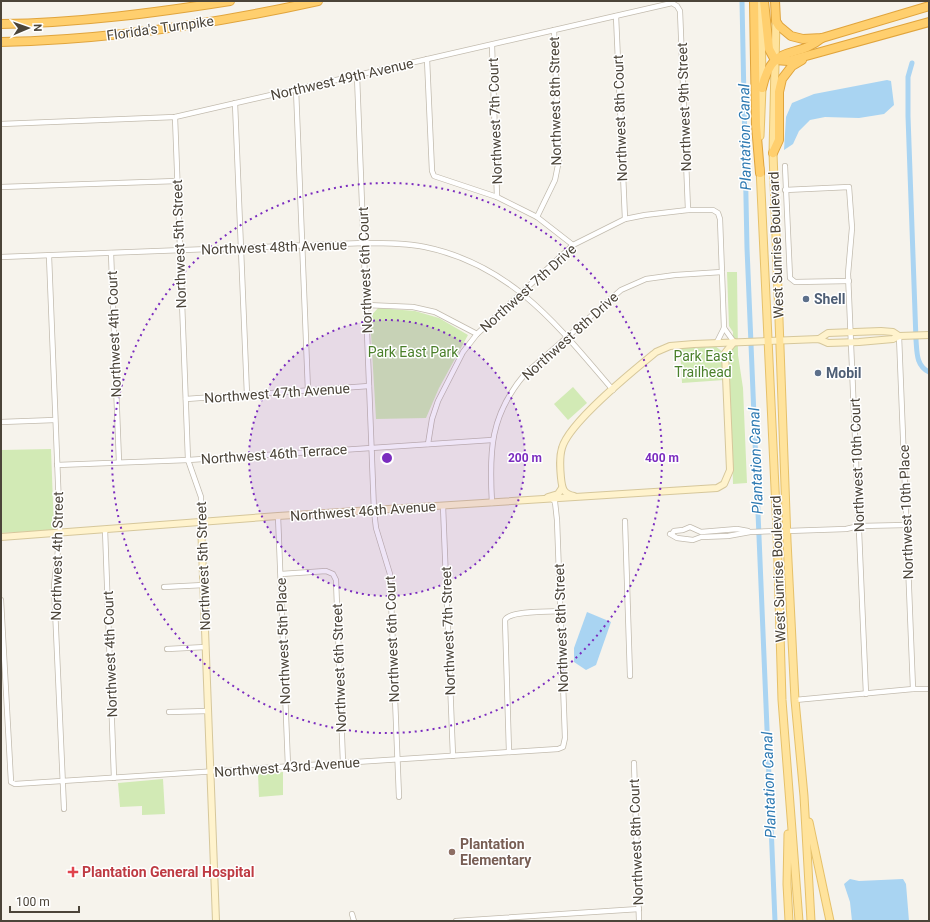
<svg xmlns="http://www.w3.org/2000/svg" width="930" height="922" font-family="Roboto,sans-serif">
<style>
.green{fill:#d2eab5}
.water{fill:#a9d4f2}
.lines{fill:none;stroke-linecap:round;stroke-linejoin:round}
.canal{stroke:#a9d4f2;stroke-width:5}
.street-casing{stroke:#c2bbae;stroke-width:6}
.secondary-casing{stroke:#d6c79b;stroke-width:8}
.primary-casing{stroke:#e6c16a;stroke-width:9}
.highway-casing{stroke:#e0a43c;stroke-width:10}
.street{stroke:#fff;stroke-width:4.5}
.secondary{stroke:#fff3cd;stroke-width:6}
.primary{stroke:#ffe39c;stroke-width:7}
.highway{stroke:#ffcf6e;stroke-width:8}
.ring{fill:none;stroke:#7b2cbf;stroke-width:2;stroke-dasharray:2 4}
.service-dot{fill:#5c6f8a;stroke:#fff;stroke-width:1.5}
.education-dot{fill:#8d6e63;stroke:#fff;stroke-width:1.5}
.health-dot{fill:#e0444e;stroke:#fff;stroke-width:1.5}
.labels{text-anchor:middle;stroke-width:3;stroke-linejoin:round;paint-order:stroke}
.street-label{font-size:14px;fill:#4b4439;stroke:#fff}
.service-label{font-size:14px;font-weight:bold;fill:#4e5e75;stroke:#fff;text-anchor:start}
.park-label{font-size:14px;fill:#4a7f2a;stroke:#fff}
.education-label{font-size:14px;font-weight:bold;fill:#785e54;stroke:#fff;text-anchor:start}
.health-label{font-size:14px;font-weight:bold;fill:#be3a42;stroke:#fff;text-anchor:start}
.water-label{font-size:15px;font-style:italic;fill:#2e7ab2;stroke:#fff}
.centre{fill:#7b2cbf;stroke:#fff;stroke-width:2}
.ring-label{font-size:12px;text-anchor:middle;font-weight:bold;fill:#7b2cbf;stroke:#fff;stroke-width:3;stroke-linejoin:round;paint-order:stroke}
</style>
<rect width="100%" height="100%" fill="#f6f3ec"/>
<g class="green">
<path d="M727 272H737L738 355 743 388 747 483 733 484 729 362 732 353 733 332 729 326Z"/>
<path d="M378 308 415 311 439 318 468 335 439 388 426 418 376 419 370 317Z"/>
<path d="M711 343 723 352 724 380 682 383 680 348 709 347Z"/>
<path d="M573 387 587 403 568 420 554 404Z"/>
<path d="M51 449 54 530 1 533V450Z"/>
<path d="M283 772V795L259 797 258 774Z"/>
<path d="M163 779 165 814 142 815V806L120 807 118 783Z"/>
</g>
<g class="water">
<path d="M887 80 891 81 894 105 884 114 859 118 825 117 810 120 799 131 793 144 784 150 786 117 792 103 814 94Z"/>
<path d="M587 612 611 622 596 665 586 670 574 662V648Z"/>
<path d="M850 879 859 881 903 879 906 884 909 921H852L850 902 844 884Z"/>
</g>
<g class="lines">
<g class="canal">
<path d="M742 1 747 248 775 921"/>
<path d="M912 63 908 77V116L916 340C917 352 916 366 929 372"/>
</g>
<g class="street-casing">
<g id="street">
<path d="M616 16 625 219"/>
<path d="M492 45 497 197"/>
<path d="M427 59 432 171 434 176 497 197 537 217 573 245"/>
<path d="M357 76 374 511 376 528 390 574 399 797"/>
<path d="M296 89 308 391"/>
<path d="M235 103 247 395"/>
<path d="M175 117 188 460 201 497V523"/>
<path d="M1 124 175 117 672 3 677 6 680 11 688 210"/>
<path d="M785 166 790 278 795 282 849 281"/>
<path d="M1 187 177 181"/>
<path d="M785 190 849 187 852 228 848 274 866 694"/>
<path d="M537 217 555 180 559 160 554 30"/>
<path d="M111 253 119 462"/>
<path d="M49 256 60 532 54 586 64 809"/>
<path d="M1 257 364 243C385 243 405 243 425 247 512 265 558 326 613 390"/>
<path d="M366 305 413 307 435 312 477 334"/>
<path d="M724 328 734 342"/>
<path d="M899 336 913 689"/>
<path d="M186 399 369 386"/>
<path d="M1 422 55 420"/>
<path d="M428 444 432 419 438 401 463 352 477 334 573 245 625 219 645 215 688 210H713L718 213 720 219 724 328 717 342"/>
<path d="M57 465 188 460 492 440"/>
<path d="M492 503C489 451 490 415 525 374L621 290 646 279 675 275 722 272"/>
<path d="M443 506 453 756"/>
<path d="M278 516 288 766"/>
<path d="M625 521 630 676"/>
<path d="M105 529 114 778"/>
<path d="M787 531 846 529 859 526 907 525"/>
<path d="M670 534 677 538 693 540 701 537 728 536 750 532 777 531"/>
<path d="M672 534 674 531 683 530 690 527 701 532 737 529 748 531"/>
<path d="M281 574 326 571 333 574 336 580 343 763"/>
<path d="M164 587 204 585"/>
<path d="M1 600 11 782 15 784 558 749 563 747 565 738 557 520 555 502 551 498"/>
<path d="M167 649 206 647"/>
<path d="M795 700 913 689H929"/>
<path d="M169 712 208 711"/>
<path d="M509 752 505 620C510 610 549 612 560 611"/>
<path d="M634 763 639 921"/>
<path d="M352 914 354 921"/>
<path d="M456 921 639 909"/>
</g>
</g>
<g class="secondary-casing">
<g id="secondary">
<path d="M819 339 828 333 881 331 893 332 899 336"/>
<path d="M574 496C563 494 562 488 561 478 560 468 559 458 562 448 569 422 634 370 656 352L670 346 694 344 819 339 828 343 859 342 893 339 899 336 929 335"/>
<path d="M548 497 558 494 562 488"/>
<path d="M201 523 216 921"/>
<path d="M1 537 278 516 717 488 724 484 730 470 725 353 734 342"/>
</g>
</g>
<g class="primary-casing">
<g id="primary">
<path d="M776 21 773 153 787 541 795 700 804 796 811 921"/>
<path d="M760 136 762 88 761 1"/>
<path d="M760 168 777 531 782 700 799 921"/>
<path d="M809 822 830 921"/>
<path d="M788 834 787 884 789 921"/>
</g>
</g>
<g class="highway-casing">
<g id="highway">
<path d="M754 1 756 125 760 173"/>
<path d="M764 1 769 49 775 60"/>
<path d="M775 1 776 21 779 26 791 36 803 39 822 38 929 6"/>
<path d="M1 24C78 23 154 13 230 1"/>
<path d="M1 42C108 40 214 24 318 1"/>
<path d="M775 60 788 61 929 22"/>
<path d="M762 88C773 41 794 61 822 38"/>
<path d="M773 153 779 140V92L782 79 792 66 802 60"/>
</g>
</g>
<use href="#street" class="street"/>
<use href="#secondary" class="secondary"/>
<use href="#primary" class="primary"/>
<use href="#highway" class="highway"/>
</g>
<circle cx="387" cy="458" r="138" fill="#7b2cbf" fill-opacity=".12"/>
<g class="ring">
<circle cx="387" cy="458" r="138"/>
<circle cx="387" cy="458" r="275"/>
</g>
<g class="service-dot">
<circle cx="806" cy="299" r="4"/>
<circle cx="818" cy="373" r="4"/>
</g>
<circle class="education-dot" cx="452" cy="852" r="4"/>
<path class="health-dot" d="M71 866h4v4h4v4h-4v4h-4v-4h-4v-4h4z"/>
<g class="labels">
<g class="street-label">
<text transform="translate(160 28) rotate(-8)" y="5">Florida's Turnpike</text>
<text transform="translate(342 79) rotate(-13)" y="5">Northwest 49th Avenue</text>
<text transform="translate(555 101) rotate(-91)" y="5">Northwest 8th Street</text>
<text transform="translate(684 107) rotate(-92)" y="5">Northwest 9th Street</text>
<text transform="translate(620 118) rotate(-92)" y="5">Northwest 8th Court</text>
<text transform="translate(495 121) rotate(-92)" y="5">Northwest 7th Court</text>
<text transform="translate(179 244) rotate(-92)" y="5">Northwest 5th Street</text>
<text transform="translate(776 245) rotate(-92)" y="5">West Sunrise Boulevard</text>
<text transform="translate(274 247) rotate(-2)" y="5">Northwest 48th Avenue</text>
<text transform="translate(365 270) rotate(-92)" y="5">Northwest 6th Court</text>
<text transform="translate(528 288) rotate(-42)" y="5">Northwest 7th Drive</text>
<text transform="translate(114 334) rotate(-92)" y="5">Northwest 4th Court</text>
<text transform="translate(570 336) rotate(-42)" y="5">Northwest 8th Drive</text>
<text transform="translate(277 393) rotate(-4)" y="5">Northwest 47th Avenue</text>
<text transform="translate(274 454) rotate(-4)" y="5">Northwest 46th Terrace</text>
<text transform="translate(857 465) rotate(-92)" y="5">Northwest 10th Court</text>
<text transform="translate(363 511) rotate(-4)" y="5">Northwest 46th Avenue</text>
<text transform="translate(906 512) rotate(-92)" y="5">Northwest 10th Place</text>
<text transform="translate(57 556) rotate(-89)" y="5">Northwest 4th Street</text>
<text transform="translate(203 566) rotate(-92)" y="5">Northwest 5th Street</text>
<text transform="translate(778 569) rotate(-92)" y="5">West Sunrise Boulevard</text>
<text transform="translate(561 628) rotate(-92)" y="5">Northwest 8th Street</text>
<text transform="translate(448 631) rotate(-92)" y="5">Northwest 7th Street</text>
<text transform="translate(392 639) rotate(-92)" y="5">Northwest 6th Court</text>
<text transform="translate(283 641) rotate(-92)" y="5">Northwest 5th Place</text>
<text transform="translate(110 654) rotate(-92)" y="5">Northwest 4th Court</text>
<text transform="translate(339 668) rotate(-92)" y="5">Northwest 6th Street</text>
<text transform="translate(287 767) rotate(-4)" y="5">Northwest 43rd Avenue</text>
<text transform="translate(636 842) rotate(-92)" y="5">Northwest 8th Court</text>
</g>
<g class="service-label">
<text x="814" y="304">Shell</text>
<text x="826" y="378">Mobil</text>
</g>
<g class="park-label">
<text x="413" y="357">Park East Park</text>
<text x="703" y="361">Park East<tspan x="703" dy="16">Trailhead</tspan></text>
</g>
<g class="education-label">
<text x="460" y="849">Plantation<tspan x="460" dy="16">Elementary</tspan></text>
</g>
<g class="health-label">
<text x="82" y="877">Plantation General Hospital</text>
</g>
<g class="water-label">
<text transform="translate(745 137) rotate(-91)" y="5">Plantation Canal</text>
<text transform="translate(756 461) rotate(-92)" y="5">Plantation Canal</text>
<text transform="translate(769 785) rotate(-92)" y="5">Plantation Canal</text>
</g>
</g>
<circle cx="387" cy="458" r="6" class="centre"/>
<g class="ring-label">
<text x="525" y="462">200 m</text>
<text x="662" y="462">400 m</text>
</g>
<rect width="930" height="922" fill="none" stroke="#4b4439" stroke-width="4"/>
<g transform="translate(28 28) rotate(88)" stroke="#ffffff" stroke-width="3" paint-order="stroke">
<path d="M0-3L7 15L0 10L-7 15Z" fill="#4b4439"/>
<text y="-6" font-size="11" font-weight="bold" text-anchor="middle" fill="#4b4439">N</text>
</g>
<path d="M10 906v6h69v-6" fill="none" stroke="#4b4439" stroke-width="2"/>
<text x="16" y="906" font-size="12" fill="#4b4439" stroke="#ffffff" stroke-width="3" paint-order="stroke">100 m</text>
</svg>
